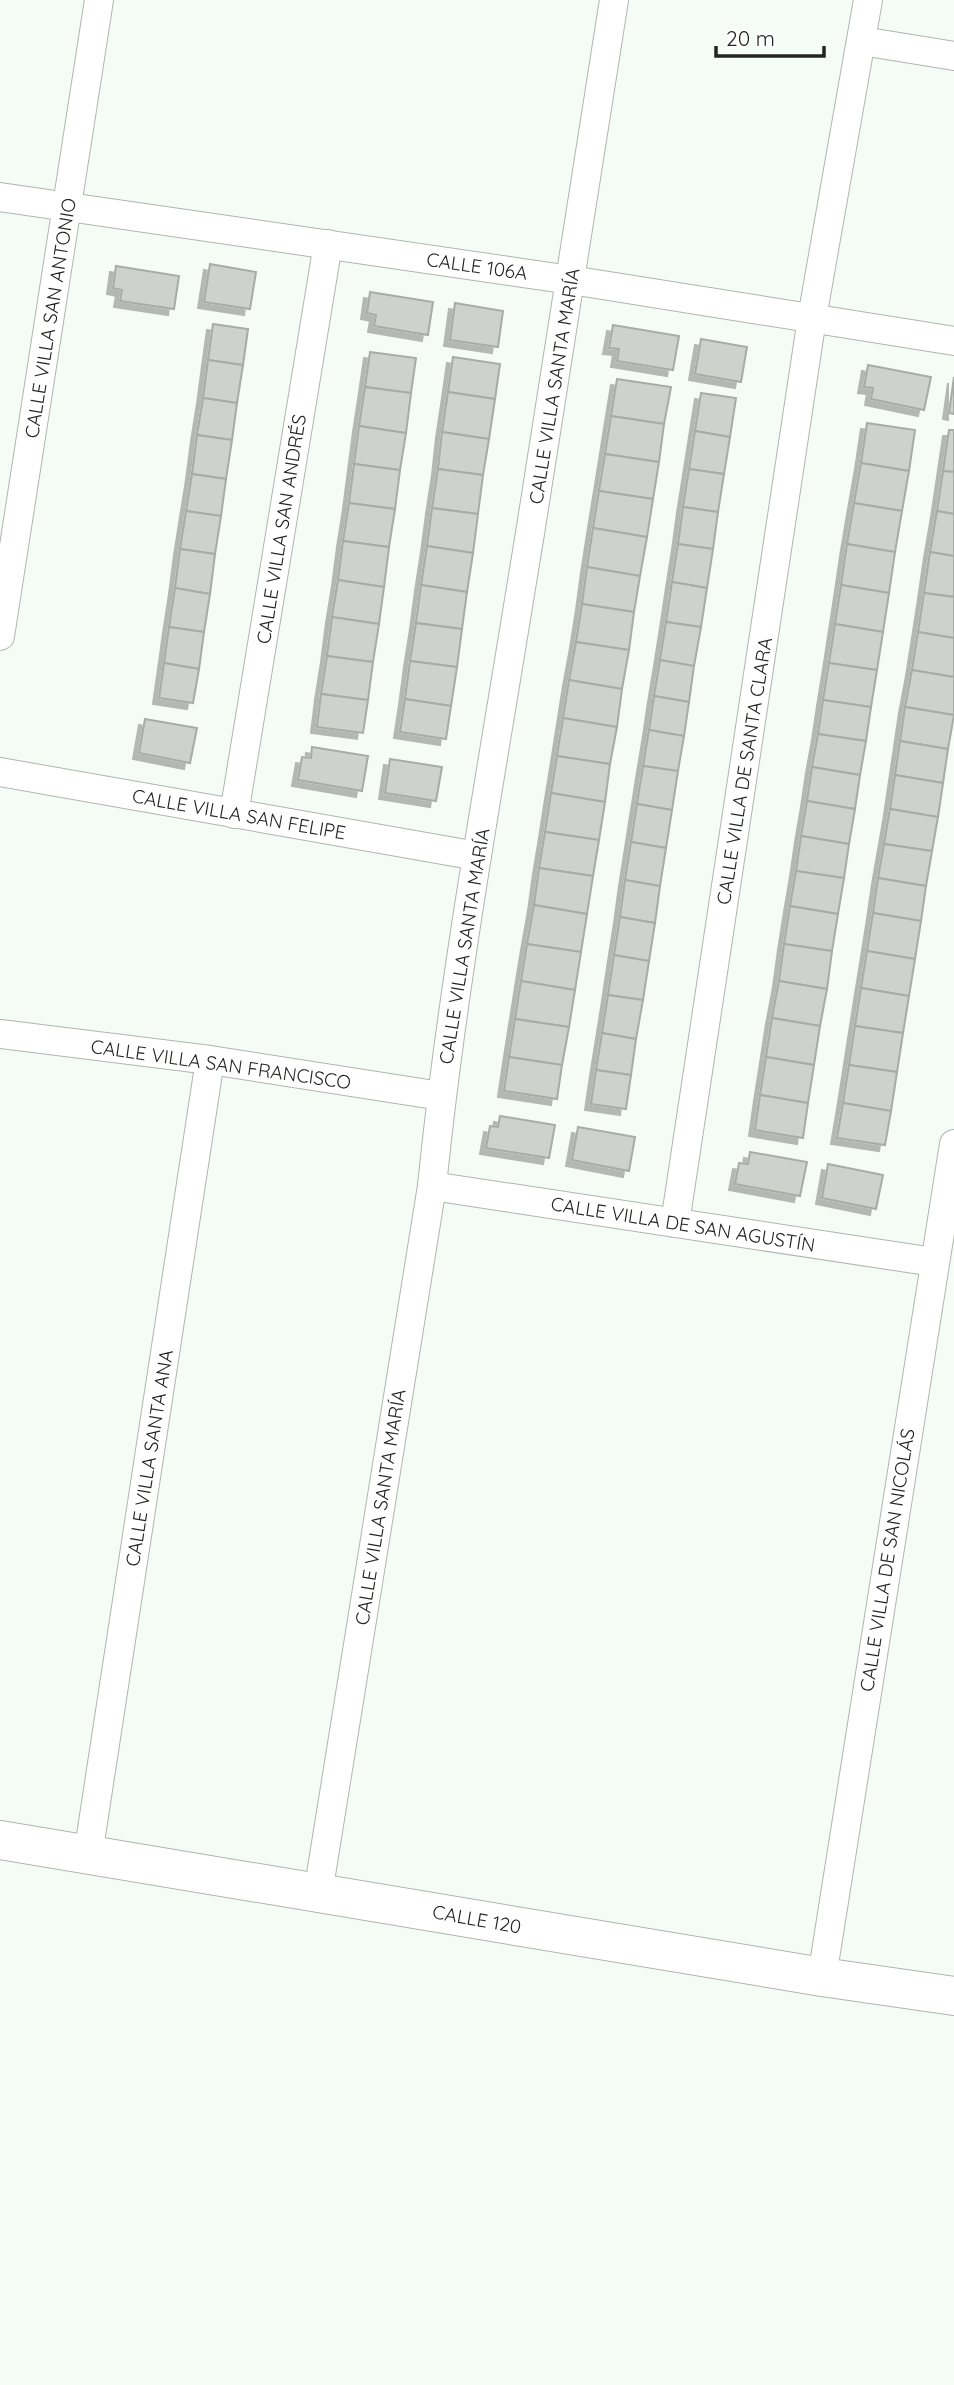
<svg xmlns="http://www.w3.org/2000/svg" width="954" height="2385" font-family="Quicksand,sans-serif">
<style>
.building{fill:#cdd2cd;stroke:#a7aca7;stroke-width:2;filter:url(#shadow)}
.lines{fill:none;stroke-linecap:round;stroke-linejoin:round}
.street-casing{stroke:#b0b5b0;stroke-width:30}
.secondary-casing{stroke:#b0b5b0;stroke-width:40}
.street{stroke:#fff;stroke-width:28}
.secondary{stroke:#fff;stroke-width:38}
.labels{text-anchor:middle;stroke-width:5;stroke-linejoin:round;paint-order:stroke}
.street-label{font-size:19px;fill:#232523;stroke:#fff}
</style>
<defs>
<filter id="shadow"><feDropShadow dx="-6" dy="6" stdDeviation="0" flood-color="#0004"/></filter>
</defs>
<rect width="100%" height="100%" fill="#f5fbf5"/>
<g class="building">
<path d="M210 264 256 272 250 309 204 302Z"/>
<path d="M116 266 179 276 174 309 120 301 122 290 113 288Z"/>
<path d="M370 292 433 302 428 335 374 326 376 315 367 313Z"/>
<path d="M455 303 503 311 498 347 450 340Z"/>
<path d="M213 324 248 329 243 365 208 360Z"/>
<path d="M613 325 679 336 673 370 617 361 619 349 609 348Z"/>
<path d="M701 339 747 347 741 382 695 374Z"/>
<path d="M370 352 416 358 411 393 365 387Z"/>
<path d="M453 357 500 364 495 399 448 392Z"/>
<path d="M208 360 243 365 237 403 203 398Z"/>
<path d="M868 365 931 377 924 410 871 399 873 388 864 387Z"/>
<path d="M954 377V414L949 413Z"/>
<path d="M617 379 671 387 664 424 611 416Z"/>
<path d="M365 387 411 393 406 433 359 426Z"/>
<path d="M448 392 495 399 489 439 442 432Z"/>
<path d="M701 393 736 398 730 437 695 431Z"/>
<path d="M203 398 237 403 232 440 197 435Z"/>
<path d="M611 416 664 424 659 462 605 454Z"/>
<path d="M867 423 915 430 909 471 861 463Z"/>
<path d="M359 426 406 433 400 470 354 464Z"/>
<path d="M949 430H954V472L943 471Z"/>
<path d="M695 431 730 437 724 474 689 469Z"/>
<path d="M442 432 489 439 483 475 438 469Z"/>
<path d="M197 435 232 440 226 479 192 474Z"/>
<path d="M605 454 659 462 653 499 599 491Z"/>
<path d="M861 463 909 471 902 511 854 503Z"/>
<path d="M354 464 400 470 395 509 349 503Z"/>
<path d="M438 469 483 475 478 514 432 508Z"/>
<path d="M689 469 724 474 718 512 683 507Z"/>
<path d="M943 471 954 472V514L937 511Z"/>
<path d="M192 474 226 479 221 516 186 511Z"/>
<path d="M599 491 653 499 647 537 593 528Z"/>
<path d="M349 503 395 509 389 547 343 541Z"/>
<path d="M854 503 902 511 895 552 847 544Z"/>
<path d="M683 507 718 512 713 549 678 544Z"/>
<path d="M432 508 478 514 473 553 427 546Z"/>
<path d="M186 511 221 516 215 554 180 549Z"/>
<path d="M937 511 954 514V556L930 552Z"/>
<path d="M593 528 647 537 640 576 587 567Z"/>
<path d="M343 541 389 547 384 587 338 580Z"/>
<path d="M678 544 713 549 707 588 672 582Z"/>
<path d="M847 544 895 552 889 593 841 585Z"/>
<path d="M427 546 473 553 467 592 421 585Z"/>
<path d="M180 549 215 554 210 594 175 588Z"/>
<path d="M930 552 954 556V597L924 593Z"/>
<path d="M587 567 640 576 634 612 582 604Z"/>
<path d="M338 580 384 587 379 624 332 617Z"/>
<path d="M672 582 707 588 701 627 666 622Z"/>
<path d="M421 585 467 592 462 629 416 623Z"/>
<path d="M841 585 889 593 883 632 835 624Z"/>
<path d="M175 588 210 594 204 632 169 627Z"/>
<path d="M924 593 954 597V638L918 632Z"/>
<path d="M582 604 634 612 629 650 576 642Z"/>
<path d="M332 617 379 624 373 662 327 656Z"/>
<path d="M666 622 701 627 694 666 660 660Z"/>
<path d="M416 623 462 629 457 667 410 661Z"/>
<path d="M835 624 883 632 877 670 829 663Z"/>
<path d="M169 627 204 632 199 669 164 663Z"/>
<path d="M918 632 954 638V677L912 670Z"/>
<path d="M576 642 629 650 622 689 569 680Z"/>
<path d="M327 656 373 662 368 700 321 694Z"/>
<path d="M660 660 694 666 689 702 654 696Z"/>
<path d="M410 661 457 667 451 706 405 699Z"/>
<path d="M164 663 199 669 193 703 159 698Z"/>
<path d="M829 663 877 670 871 707 823 700Z"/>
<path d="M912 670 954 677V715L905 707Z"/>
<path d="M569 680 622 689 617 727 563 718Z"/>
<path d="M321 694 368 700 363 733 317 727Z"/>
<path d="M654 696 689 702 684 736 649 730Z"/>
<path d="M405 699 451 706 446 739 400 732Z"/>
<path d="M823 700 871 707 866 741 818 734Z"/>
<path d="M905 707 954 715 948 749 900 741Z"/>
<path d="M563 718 617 727 610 764 557 756Z"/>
<path d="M145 719 197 728 190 763 139 753Z"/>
<path d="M649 730 684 736 678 771 643 766Z"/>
<path d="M818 734 866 741 860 775 812 767Z"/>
<path d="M900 741 948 749 943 783 895 775Z"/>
<path d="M312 747 368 756 362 791 298 780 302 757 311 758Z"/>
<path d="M557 756 610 764 605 802 551 793Z"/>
<path d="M390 759 442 767 436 801 385 793Z"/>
<path d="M643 766 678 771 672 810 637 804Z"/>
<path d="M812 767 860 775 855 809 807 801Z"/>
<path d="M895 775 943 783 938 817 890 809Z"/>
<path d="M551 793 605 802 599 840 545 832Z"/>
<path d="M807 801 855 809 849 844 801 836Z"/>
<path d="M637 804 672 810 666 848 631 842Z"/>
<path d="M890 809 938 817 932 851 884 844Z"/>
<path d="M545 832 599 840 593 876 539 868Z"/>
<path d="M801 836 849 844 844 878 796 871Z"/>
<path d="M631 842 666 848 660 886 625 880Z"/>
<path d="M884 844 932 851 926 886 878 878Z"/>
<path d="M539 868 593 876 587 914 534 905Z"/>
<path d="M796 871 844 878 838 914 790 906Z"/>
<path d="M878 878 926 886 921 921 873 913Z"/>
<path d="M625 880 660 886 655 923 620 917Z"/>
<path d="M534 905 587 914 581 952 527 944Z"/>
<path d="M790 906 838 914 832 951 784 944Z"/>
<path d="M873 913 921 921 915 959 867 951Z"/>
<path d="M620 917 655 923 649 961 614 955Z"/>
<path d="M527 944 581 952 575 990 521 981Z"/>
<path d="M784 944 832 951 827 989 779 981Z"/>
<path d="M867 951 915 959 909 996 861 988Z"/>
<path d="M614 955 649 961 643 1000 608 995Z"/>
<path d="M521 981 575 990 569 1027 515 1019Z"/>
<path d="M779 981 827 989 820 1026 772 1018Z"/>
<path d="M861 988 909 996 903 1033 855 1026Z"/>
<path d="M608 995 643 1000 636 1039 602 1033Z"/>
<path d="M772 1018 820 1026 814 1065 766 1057Z"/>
<path d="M515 1019 569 1027 562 1065 509 1057Z"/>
<path d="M855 1026 903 1033 897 1072 849 1065Z"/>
<path d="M602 1033 636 1039 631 1075 596 1070Z"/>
<path d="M509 1057 562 1065 557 1099 504 1091Z"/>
<path d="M766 1057 814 1065 808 1103 760 1095Z"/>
<path d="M849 1065 897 1072 891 1111 843 1103Z"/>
<path d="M596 1070 631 1075 626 1109 591 1104Z"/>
<path d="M760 1095 808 1103 803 1138 755 1130Z"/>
<path d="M843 1103 891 1111 885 1145 837 1138Z"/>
<path d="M500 1116 555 1125 549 1158 486 1148 490 1126 498 1127Z"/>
<path d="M578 1127 635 1137 629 1171 572 1160Z"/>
<path d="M750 1152 807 1162 800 1196 735 1184 739 1163 748 1164Z"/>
<path d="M828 1164 883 1175 876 1209 822 1198Z"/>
</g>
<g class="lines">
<g class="street-casing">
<g id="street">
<path d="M862 41 954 56"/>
<path d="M0 197 571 280 954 341"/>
<path d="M0 636 99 0"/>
<path d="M0 772 477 856"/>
<path d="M234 814 328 244"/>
<path d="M0 1034 210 1060 441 1096"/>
<path d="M432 1186 934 1262"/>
<path d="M675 1223 812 318 868 0"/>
<path d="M88 1855 210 1060"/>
<path d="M318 1893 432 1186C450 1008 481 831 510 655 546 437 581 219 614 0"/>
<path d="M822 1977 954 1144"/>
</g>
</g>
<g class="secondary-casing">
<path id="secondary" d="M0 1840 822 1977 954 1996"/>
</g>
<use href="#street" class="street"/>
<use href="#secondary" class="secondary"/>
</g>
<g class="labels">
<g class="street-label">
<text transform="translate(477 266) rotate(8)" y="7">CALLE 106A</text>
<text transform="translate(50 318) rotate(-81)" y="7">CALLE VILLA SAN ANTONIO</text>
<text transform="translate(554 386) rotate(-81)" y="7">CALLE VILLA SANTA MARÍA</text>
<text transform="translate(281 529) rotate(-81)" y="7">CALLE VILLA SAN ANDRÉS</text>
<text transform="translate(744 771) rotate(-81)" y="7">CALLE VILLA DE SANTA CLARA</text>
<text transform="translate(239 814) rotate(10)" y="7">CALLE VILLA SAN FELIPE</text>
<text transform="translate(464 946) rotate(-81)" y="7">CALLE VILLA SANTA MARÍA</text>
<text transform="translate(221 1064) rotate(8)" y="7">CALLE VILLA SAN FRANCISCO</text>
<text transform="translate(683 1224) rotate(9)" y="7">CALLE VILLA DE SAN AGUSTÍN</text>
<text transform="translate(149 1458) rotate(-81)" y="7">CALLE VILLA SANTA ANA</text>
<text transform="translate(380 1507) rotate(-81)" y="7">CALLE VILLA SANTA MARÍA</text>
<text transform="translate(887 1560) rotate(-81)" y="7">CALLE VILLA DE SAN NICOLÁS</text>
<text transform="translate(477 1919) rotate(10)" y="7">CALLE 120</text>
</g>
</g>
<path d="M716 46v10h108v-10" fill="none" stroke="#232523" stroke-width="3.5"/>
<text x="726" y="46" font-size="21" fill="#232523" stroke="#ffffff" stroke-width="5" paint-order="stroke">20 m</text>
</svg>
